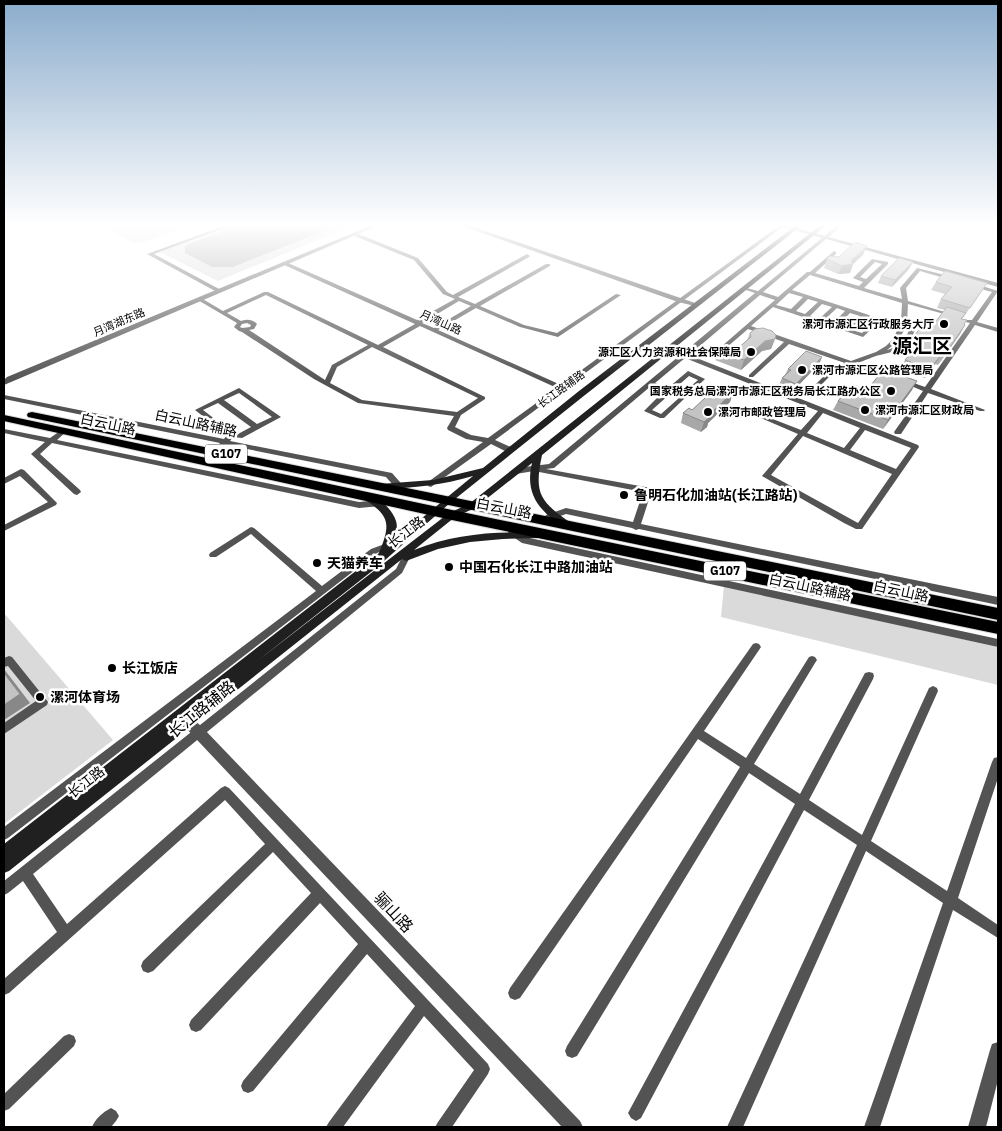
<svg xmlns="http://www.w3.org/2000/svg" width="1002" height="1131" font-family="'IBM Plex Sans','Noto Sans SC',sans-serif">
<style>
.green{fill:#dadada}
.water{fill:#a1a1a1}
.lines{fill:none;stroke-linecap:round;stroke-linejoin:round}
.trunk-casing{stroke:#dbdbdb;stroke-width:2}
.minor{fill:#535353;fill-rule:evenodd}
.tertiary{fill:#535353;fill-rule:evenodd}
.secondary{fill:#202020;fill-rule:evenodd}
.trunk{fill:#000;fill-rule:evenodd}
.wall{fill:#a8a8a8}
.shaded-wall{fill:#888}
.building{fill:#c3c3c3;stroke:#888}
.poi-dot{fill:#000;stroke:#fff;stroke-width:2}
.labels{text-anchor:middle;stroke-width:5;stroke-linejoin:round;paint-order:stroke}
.far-street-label{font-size:11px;fill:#000;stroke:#fff}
.far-poi-label{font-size:11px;font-weight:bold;fill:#000;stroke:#fff;text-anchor:end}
.shield{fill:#fff;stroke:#4c4c4c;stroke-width:1}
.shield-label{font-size:12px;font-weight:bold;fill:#000}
.street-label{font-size:14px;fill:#000;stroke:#fff}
.poi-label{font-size:14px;font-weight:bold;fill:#000;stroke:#fff;text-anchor:start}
.near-street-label{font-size:16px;fill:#000;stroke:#fff}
.far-town-label{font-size:20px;font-weight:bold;fill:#000;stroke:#fff}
</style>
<rect width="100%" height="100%" fill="#fff"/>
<g class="green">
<path d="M122 223H197L147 241 133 243 105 228Z"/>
<path d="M240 223H359L218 281 160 252Z"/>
<path d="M724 586 998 647V685L721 617Z"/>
<path d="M4 613 113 740 4 824Z"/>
</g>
<path class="water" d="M246 223H343L233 267H212L185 253V247L191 243Z"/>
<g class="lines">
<g class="trunk-casing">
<g id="trunk">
<path d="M32 412 998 608V620L28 417 27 415 28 413Z"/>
<path d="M4 415 452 510 998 622V634L452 520 4 421Z"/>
</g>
</g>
<g class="minor">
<path d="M232 223H238L154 254 221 290V292H217L147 254Z"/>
<path d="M783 223H788L495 440 513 448V452H507L491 444 431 487 428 486 427 484 428 482 483 442 466 439 448 430 447 428 454 416 358 403 314 379 242 332 239 331 234 327 237 323 196 299 201 298 223 311 264 292H268L378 345 415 324 282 264V262H286L417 320 455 299 443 294 414 260 352 235V233H356L418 258 447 292 453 295 527 254 530 256 529 257 458 297 475 304 546 264H550V266L480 306 524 325 557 333 616 294 621 295 558 337 520 327 476 308 438 330 561 385ZM266 295 368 345 332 365 325 380 249 330 254 329 257 324C252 319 247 319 241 321L227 313ZM459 301 471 306 434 328 422 323ZM247 323 251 325 250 327 242 328 240 327 242 324ZM420 326 557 388 488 438 471 435 455 427 461 415 485 399V397L383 347ZM372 347 478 398 457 412 362 400 330 383 337 367Z"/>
<path d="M840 223H845L763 292 778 297 807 272H810L834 251 836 252V254L815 273 859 286 863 282 853 278 872 259 888 262V264L864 288 902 299 900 288 917 268 953 277V279L951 280 920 271 906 288 908 301 955 315V317L908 304 907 323 915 330C908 348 897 351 880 355 873 356 865 361 857 363L892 376V378H888L851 365 832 374 813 393H809V391L828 372 845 363 789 344 753 377H749V375L784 342 748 329 719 354 714 353 775 300 760 295 689 355 918 445 919 447 862 529H856L844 523 762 476 798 434 761 418V416H765L801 430 818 411 685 358 655 383 668 388 688 371 705 379 664 418H660L644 411 664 391 651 386 554 468 546 469 651 488 652 490 641 524 998 597V605L639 529 636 530 632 528 566 514 549 520 546 519 545 517 546 515 566 508 633 522 643 492 534 471 516 474 512 471 516 468 549 464 755 293 743 289V287L758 291ZM875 262 882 264 866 279 860 277ZM810 275 902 303 901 322 893 339 886 346 876 352 851 361 751 326 773 307 863 337 881 320 866 314 792 290ZM789 293 803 297 791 309 776 305ZM808 299 818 302 805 314 796 311ZM822 304 832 307 819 319 810 316ZM837 308 845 311 833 323 824 320ZM850 313 860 316 848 328 838 325ZM865 318 874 321 862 333 853 330ZM906 327 909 330C905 341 898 347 887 350L898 341ZM689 376 698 380 682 394 673 390ZM670 394 679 398 661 414 652 410ZM823 413 860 428 844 448 807 433ZM865 430 911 448 896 469 850 450ZM803 436 892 474 858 523 771 475Z"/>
<path d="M973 283 998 291 977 322 998 328V332L975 325 931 389 985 410 984 411H980L928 393 901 434H895L894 432 923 391 902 382 905 380 925 387 970 323 966 322V320H972L992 292 971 286V284Z"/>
<path d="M239 388 281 417 242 438 233 437 230 441 392 473 407 490 408 492 407 494H401L386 477 227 445 219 455H216L212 453 220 443 4 399V395L224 439 227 435 195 410ZM239 393 272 417 257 424 224 400ZM218 403 251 427 238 434 233 433 203 410Z"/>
<path d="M4 429 50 438 63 429 67 431 57 440 359 502 381 500 385 503 381 506 359 508 52 443 40 454 80 490 81 492 77 495 74 494 31 454 45 442 4 433Z"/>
<path d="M21 469 24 470 57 503 56 505 4 531V525L48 502 20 476 4 484V478Z"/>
<path d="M251 527 254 528 322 586 371 549 390 542 394 545 393 547 377 553 8 838 4 840V827L316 591 251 534 216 557H210L209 555 210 553Z"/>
<path d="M512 529 525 537 998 639V647L522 543 509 534 508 532 509 530Z"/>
<path d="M409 548 413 551 402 573 33 874 67 924 221 788 225 786 229 788 488 1064 490 1069 488 1074 452 1127H435L438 1122 474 1070 424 1016 343 1127H326L329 1122 415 1006 367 954 253 1091 248 1093 243 1091 241 1086 243 1081 358 944 320 903 201 1030 196 1032 191 1030 189 1025 191 1020 311 893 273 852 153 971 148 973 143 971 141 966 143 961 265 844 225 800 9 993 4 995V979L57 932 23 881 8 893 4 895V881L396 569 406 549Z"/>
<path d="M756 643 759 644 761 647 759 650 704 731 746 758 809 657 812 656 815 657 817 660 815 663 754 764 800 794 865 673 869 672 873 673 874 676 873 679 809 800 862 835 929 688 933 686 937 688 938 691 871 841 947 891 992 762 994 758 998 757V778L958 898 998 925V938L953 910 880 1127H864L943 903 866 851 743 1127H727L857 845 804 810 641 1118 636 1121 631 1118 628 1113 795 804 749 773 577 1056 572 1058 567 1056 565 1051 567 1046 740 767 698 739 520 998 515 1000 510 998 508 993 510 988 753 644Z"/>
<path d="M9 656 12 657 48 702 47 705 4 734V723L36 701 8 666 4 667V658Z"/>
<path d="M69 1034 74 1036 76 1041 74 1046 9 1109 4 1111V1094L64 1036Z"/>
<path d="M111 1108 116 1111 119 1116 116 1121 111 1127H92C95 1119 103 1112 111 1108Z"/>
</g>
<g class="tertiary">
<path d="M377 223H384L4 385V380L7 377Z"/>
<path d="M454 223H462L698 304 695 306 678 302Z"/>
<path d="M769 223H777L998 283V287Z"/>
<path d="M187 715 191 717 203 728 580 1121 583 1127H562L183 725 181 721 183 717Z"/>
<path d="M998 1042V1080L986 1127H968L990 1050 992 1044Z"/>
</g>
<path class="secondary" d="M799 223H805L585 395 450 503 376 568 256 662 449 513 469 504 823 223H829L542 455C534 493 539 501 571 523L573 525 571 527C565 529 560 524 554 520 534 505 526 488 532 463L475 508 455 517 414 550C453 534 495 531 536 533L541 536 539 538 503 539 470 542 438 549 406 561 402 559 9 871 4 873V844L379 553C391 524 390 516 364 499L362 497 364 495C376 493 393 510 396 521 398 527 396 535 394 541L473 476C443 485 414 488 383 489L380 488 379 486 380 484 433 480 483 468 579 391Z"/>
<use href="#trunk" class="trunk"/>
</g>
<g class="wall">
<path d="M863 255 853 264 850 273 838 274 824 268 827 259Z"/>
<path d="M909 269 892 287 878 283 881 276Z"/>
<path d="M936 282 987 283 982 291 962 319 964 325 960 334 938 365 935 364 925 378 900 370 905 360 910 354 904 352 909 343 932 326 945 310 937 308 941 299 945 294 931 290Z"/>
<path d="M750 333 775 339 771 349 762 351 741 370 715 360 718 351 737 349 747 340Z"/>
<path d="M822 357 819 364 793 391 779 385 782 378 785 375 788 369Z"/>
<path d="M867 390H912L883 429 833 410 838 401Z"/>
<path d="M733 392 730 402 708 423 707 427 701 432 681 423 683 413Z"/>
</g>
<g class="shaded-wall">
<path d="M867 246 863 255 853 264 850 273 838 274 842 266 851 261Z"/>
<path d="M913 262 909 269 892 287 895 280Z"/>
<path d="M965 325 960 334 938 365 944 356Z"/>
<path d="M775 339 771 349 762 351 741 370 744 360 765 341Z"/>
<path d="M941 355 935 364 925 378 930 369Z"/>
<path d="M822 357 819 364 793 391 796 384Z"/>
<path d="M917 381 912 390 883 429 888 420Z"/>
<path d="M733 392 730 402 708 423 707 427 701 432 704 422 708 416Z"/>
<path d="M4 669 30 703 4 720Z"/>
</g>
<g class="building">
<path d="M855 242 867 246 851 261 853 264 842 266 827 259 830 256 839 257Z"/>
<path d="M899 258 913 262 895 280 881 276Z"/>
<path d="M945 271 987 283 970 308 941 299 952 287 936 282Z"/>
<path d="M947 307 966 313 961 319 967 320 964 324 965 325 944 356 941 355 930 369 905 360 917 345 909 343 924 323 932 326Z"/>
<path d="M763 328 772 331 776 335 775 339 765 341 744 360 718 351 725 344 737 349 751 337 750 333 755 329Z"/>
<path d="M806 351 822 357 796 384 782 378 791 370 788 369Z"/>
<path d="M884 369 917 381 888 420 838 401 852 384 867 390Z"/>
<path d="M718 386 733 392 708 416 710 417 704 422 683 413 689 408 692 410Z"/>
<path d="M4 673 20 694 4 705Z"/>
</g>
<linearGradient id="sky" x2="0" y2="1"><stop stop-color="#8baccc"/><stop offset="0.59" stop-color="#fff"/><stop offset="1" stop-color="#fff" stop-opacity="0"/></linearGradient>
<rect width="1002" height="381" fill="url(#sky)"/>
<g class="poi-dot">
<circle cx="944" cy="324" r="5"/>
<circle cx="751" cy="352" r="5"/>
<circle cx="802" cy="370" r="5"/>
<circle cx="891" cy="391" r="5"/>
<circle cx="865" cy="410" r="5"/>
<circle cx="708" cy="412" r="5"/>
<circle cx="624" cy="495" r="5"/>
<circle cx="317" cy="563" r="5"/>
<circle cx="449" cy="567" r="5"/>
<circle cx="112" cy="668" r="5"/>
<circle cx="40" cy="697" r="5"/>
</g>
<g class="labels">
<g class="far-street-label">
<text transform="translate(119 322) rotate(-23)" y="4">月湾湖东路</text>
<text transform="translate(441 322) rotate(24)" y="4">月湾山路</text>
<text transform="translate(561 389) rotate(-36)" y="4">长江路辅路</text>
</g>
<g class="far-poi-label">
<text x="934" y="328">漯河市源汇区行政服务大厅</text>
<text x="741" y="356">源汇区人力资源和社会保障局</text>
<text x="812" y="374" text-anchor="start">漯河市源汇区公路管理局</text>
<text x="881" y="395">国家税务总局漯河市源汇区税务局长江路办公区</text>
<text x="875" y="414" text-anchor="start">漯河市源汇区财政局</text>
<text x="718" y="416" text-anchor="start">漯河市邮政管理局</text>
</g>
<g class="shield">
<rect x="205" y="444.5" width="42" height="19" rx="4"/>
<rect x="704" y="561.5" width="42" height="19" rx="4"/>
</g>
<g class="shield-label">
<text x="226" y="458">G107</text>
<text x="725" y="575">G107</text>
</g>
<g class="street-label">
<text transform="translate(196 423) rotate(12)" y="5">白云山路辅路</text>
<text transform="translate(108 424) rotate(12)" y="5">白云山路</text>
<text transform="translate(504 508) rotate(11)" y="5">白云山路</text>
<text transform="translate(406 532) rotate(-37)" y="5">长江路</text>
<text transform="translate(810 587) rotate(12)" y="5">白云山路辅路</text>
<text transform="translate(901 591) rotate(12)" y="5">白云山路</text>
<text transform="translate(86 782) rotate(-38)" y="5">长江路</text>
</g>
<g class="poi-label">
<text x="634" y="500">鲁明石化加油站(长江路站)</text>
<text x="327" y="568">天猫养车</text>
<text x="459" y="572">中国石化长江中路加油站</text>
<text x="122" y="673">长江饭店</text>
<text x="50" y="702">漯河体育场</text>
</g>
<g class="near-street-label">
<text transform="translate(201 709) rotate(-39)" y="6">长江路辅路</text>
<text transform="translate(394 912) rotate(47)" y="6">骊山路</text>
</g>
<g class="far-town-label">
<text x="922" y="353">源汇区</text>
</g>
</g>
<rect width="1002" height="1131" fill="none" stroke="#000000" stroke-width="10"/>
</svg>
